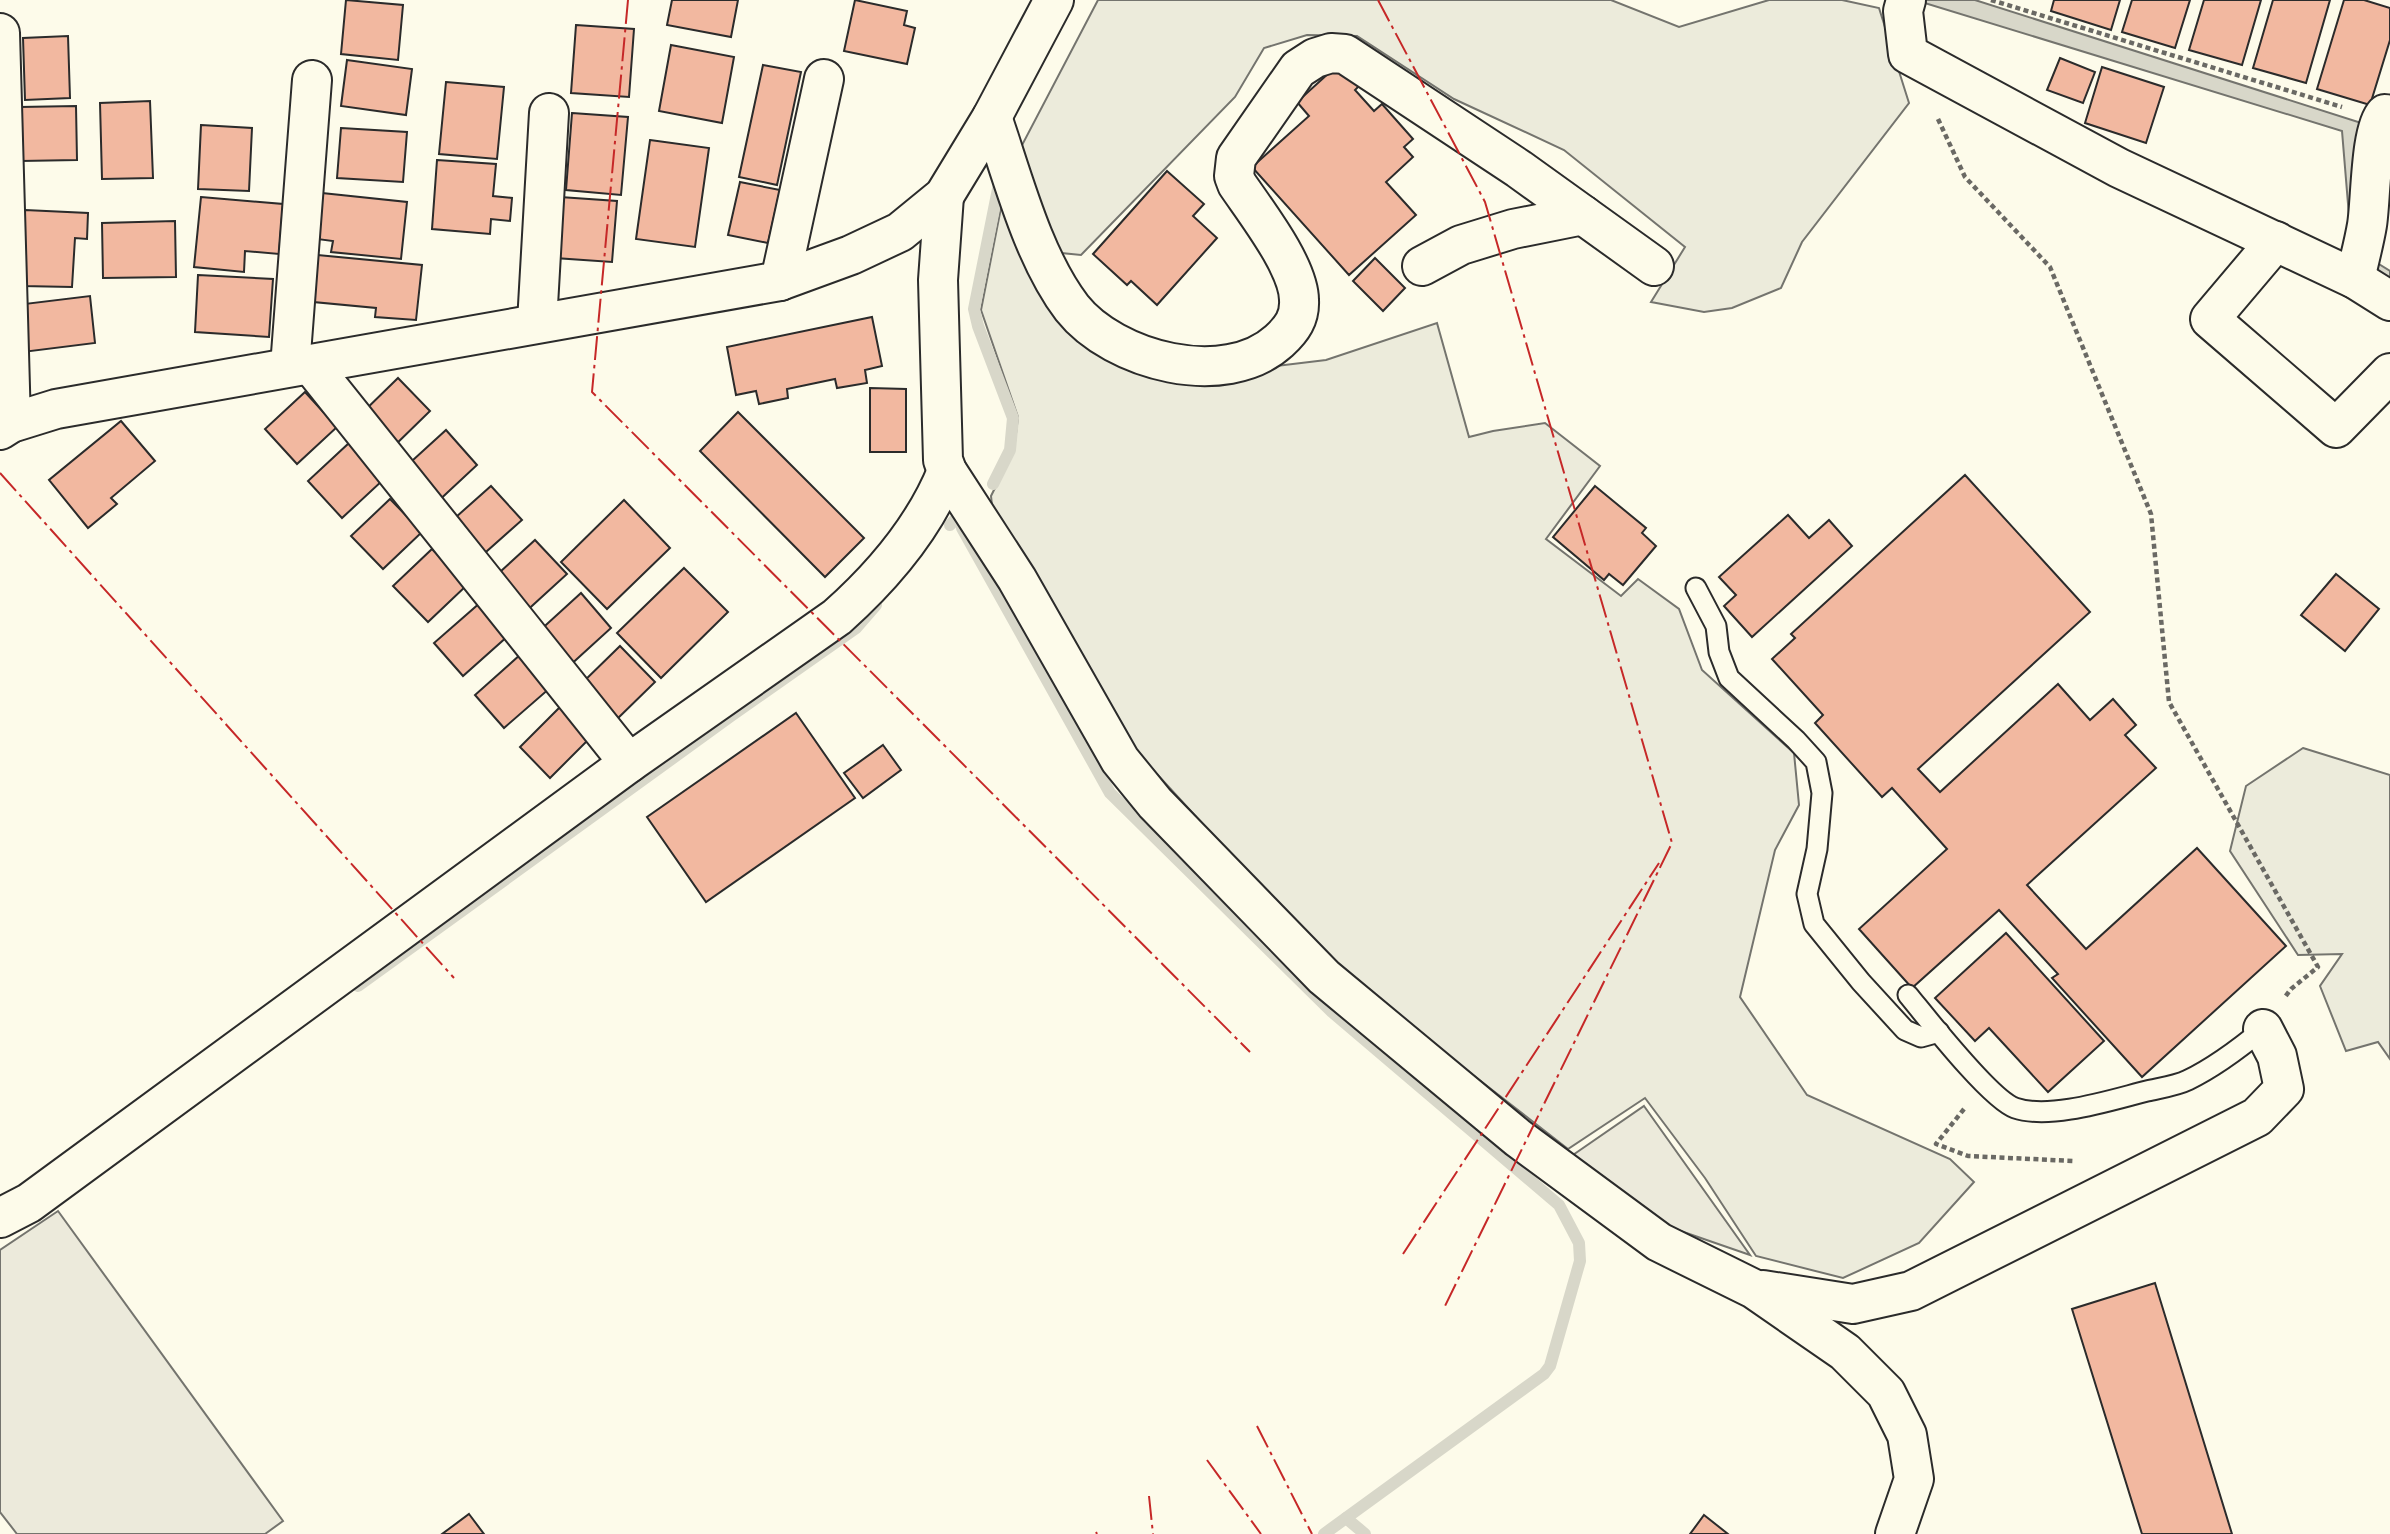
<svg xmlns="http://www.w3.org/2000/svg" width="2390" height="1534" font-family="Raleway,sans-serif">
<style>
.green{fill:#ecebdb;stroke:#74746e;stroke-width:2}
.parking{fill:#eceadb;stroke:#74746e;stroke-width:2}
.water{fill:#d8d7c9;stroke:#74746e;stroke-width:2}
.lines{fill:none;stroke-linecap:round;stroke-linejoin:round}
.stream{stroke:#d8d7c9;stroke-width:12}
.building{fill:#f2b8a0;stroke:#2b2b2b;stroke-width:2}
.lane-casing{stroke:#2b2b2b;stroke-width:23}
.street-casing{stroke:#2b2b2b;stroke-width:42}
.secondary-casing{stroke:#2b2b2b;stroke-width:42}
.path{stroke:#6a6964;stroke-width:4.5;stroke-dasharray:5 3.5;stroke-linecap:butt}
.lane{stroke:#fdfbea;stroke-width:19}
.street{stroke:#fdfbea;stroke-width:38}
.secondary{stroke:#fdfbea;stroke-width:38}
.power{stroke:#c62828;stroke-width:2;stroke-dasharray:24 5 3.5 5;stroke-linecap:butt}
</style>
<rect width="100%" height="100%" fill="#fdfbea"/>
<g class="green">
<path d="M1098 0H1611L1679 27 1769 0H1842L1879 8 1909 103 1802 242 1781 288 1732 308 1704 312 1651 302 1685 247 1564 150 1454 99 1357 36 1307 35 1264 48 1235 97 1081 255 1031 250 1041 288 1200 375 1326 360 1437 323 1469 437 1493 431 1545 423 1600 466 1546 539 1621 596 1638 579 1679 609 1702 670 1794 753 1799 805 1775 850 1740 997 1807 1095 1950 1159 1974 1182 1919 1243 1843 1278 1756 1256 1705 1178 1645 1098 1568 1149 1335 968 1134 749 993 514 991 496 1014 450 1018 417 981 310 1008 172Z"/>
<path d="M2303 748 2390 775V1059L2378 1042 2346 1051 2320 986 2342 954 2298 955 2230 851 2246 786Z"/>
</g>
<g class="parking">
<path d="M1644 1106 1750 1255 1672 1228 1631 1208 1570 1157Z"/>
<path d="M58 1211 283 1521 265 1534H17L0 1512V1250Z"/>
</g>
<path class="water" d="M1915 0H1975L2377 128 2374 261 2390 271V287L2351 240 2342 131Z"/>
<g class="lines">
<g class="stream">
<path d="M993 484 1010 450 1013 418 978 326 974 309 1000 179"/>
<path d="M950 525 963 511"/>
<path d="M962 528 1110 793 1332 1012 1559 1205 1579 1243 1580 1261 1550 1366 1544 1374 1324 1534"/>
<path d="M358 986 731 716 856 628 876 605"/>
<path d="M1346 1518 1365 1534"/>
</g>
</g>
<g class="building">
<path d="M346 0 403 5 398 60 341 54Z"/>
<path d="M672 0H738L731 37 667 25Z"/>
<path d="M855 0 907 11 904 25 915 28 907 64 844 51Z"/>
<path d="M2054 0H2120L2111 30 2051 11Z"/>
<path d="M2132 0H2190L2175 48 2122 32Z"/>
<path d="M2204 0H2261L2242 65 2189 50Z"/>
<path d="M2273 0H2330L2306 83 2253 68Z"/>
<path d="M2344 0H2364L2390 8V40L2370 105 2317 89Z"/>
<path d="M576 25 634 29 629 97 571 93Z"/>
<path d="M68 36 70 98 25 100 23 38Z"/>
<path d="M671 45 734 57 722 123 659 111Z"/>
<path d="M2060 58 2095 72 2083 103 2047 90Z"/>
<path d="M347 60 412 69 406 115 341 106Z"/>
<path d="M1341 62 1361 84 1355 90 1374 111 1382 104 1413 139 1404 147 1413 157 1386 182 1416 215 1349 275 1252 167 1309 116 1297 102Z"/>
<path d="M763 65 801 72 777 185 739 177Z"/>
<path d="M2102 67 2164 87 2146 143 2085 123Z"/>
<path d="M446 82 504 87 497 159 439 154Z"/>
<path d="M150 101 153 178 102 179 100 103Z"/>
<path d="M76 106 77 160 21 161 20 107Z"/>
<path d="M572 113 628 117 621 195 566 190Z"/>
<path d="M201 125 252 128 249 191 198 189Z"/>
<path d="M341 128 407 132 403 182 337 178Z"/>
<path d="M650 140 709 148 695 247 636 239Z"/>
<path d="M437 160 496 164 493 196 512 198 510 221 491 219 490 234 432 229Z"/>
<path d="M1167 171 1204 204 1193 216 1217 238 1157 305 1131 281 1127 285 1093 254Z"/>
<path d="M740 182 780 190 768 243 728 235Z"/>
<path d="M322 193 407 202 401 259 331 252 333 241 317 239Z"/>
<path d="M201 197 283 204 279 254 245 251 244 272 194 267Z"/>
<path d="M560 197 617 201 612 262 555 258Z"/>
<path d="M25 210 88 213 87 239 75 238 72 287 22 286Z"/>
<path d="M175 221 176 277 103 278 102 223Z"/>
<path d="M307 254 422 265 416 320 375 317 376 308 303 301Z"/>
<path d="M1375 258 1405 288 1383 311 1353 281Z"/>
<path d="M198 275 273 279 269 337 195 332Z"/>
<path d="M90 296 95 343 23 352 16 305Z"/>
<path d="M872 317 882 366 865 370 867 383 837 388 835 379 787 389 788 398 759 404 756 391 736 395 727 347Z"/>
<path d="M398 378 430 411 390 450 358 417Z"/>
<path d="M870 388 906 389V452H870Z"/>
<path d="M305 392 337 427 297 464 265 429Z"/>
<path d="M738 412 864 538 825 577 700 451Z"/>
<path d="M121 421 155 461 111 498 117 504 88 528 49 480Z"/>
<path d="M446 430 477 465 434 505 402 470Z"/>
<path d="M349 443 383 480 342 518 308 481Z"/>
<path d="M1965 475 2090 612 1918 769 1940 792 2058 684 2090 720 2113 699 2136 725 2125 735 2156 768 2027 885 2086 949 2197 848 2286 946 2142 1077 2052 978 2058 974 1999 910 1912 988 1859 929 1947 849 1892 788 1882 797 1815 723 1823 715 1772 659 1795 638 1791 634Z"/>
<path d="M491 486 522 520 478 559 447 525Z"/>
<path d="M1595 486 1646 528 1642 533 1656 546 1623 585 1609 574 1604 580 1553 537Z"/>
<path d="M390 499 422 532 383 569 351 536Z"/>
<path d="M624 500 670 548 607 609 561 562Z"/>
<path d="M1788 515 1809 538 1829 520 1852 546 1752 637 1724 606 1736 595 1719 577Z"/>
<path d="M535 540 567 574 522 615 490 581Z"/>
<path d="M432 549 467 585 428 622 393 586Z"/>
<path d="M684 568 728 612 661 678 617 633Z"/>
<path d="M2336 574 2379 609 2345 651 2301 615Z"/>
<path d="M581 593 611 628 567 668 536 634Z"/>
<path d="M481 602 509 635 463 676 434 643Z"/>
<path d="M620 646 655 682 614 722 579 686Z"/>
<path d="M521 654 550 688 504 728 475 695Z"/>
<path d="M561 706 591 737 550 778 520 747Z"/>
<path d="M796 713 855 798 706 902 647 817Z"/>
<path d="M883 745 901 770 863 798 844 773Z"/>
<path d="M2006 933 2104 1041 2048 1092 1989 1028 1975 1041 1935 998Z"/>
<path d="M2155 1283 2232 1534H2142L2072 1309Z"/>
<path d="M469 1514 484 1534H442Z"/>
<path d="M1704 1515 1728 1534H1690Z"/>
</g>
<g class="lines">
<g class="lane-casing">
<g id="lane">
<path d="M1696 588 1716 626 1719 652 1729 678 1796 740 1816 762 1822 793 1817 849 1807 894 1814 924 1861 982 1905 1030 1921 1037 1939 1032"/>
<path d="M1908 995C1927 1018 1990 1099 2015 1108 2050 1120 2111 1100 2147 1091 2160 1088 2176 1086 2188 1080 2215 1067 2240 1048 2263 1029"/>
</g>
</g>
<g class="street-casing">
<g id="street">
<path d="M1906 0 1903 11 1908 54 2119 168 2355 279 2390 301"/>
<path d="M0 33 11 423"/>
<path d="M992 117C1013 178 1033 257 1072 308 1114 361 1225 390 1279 341 1292 329 1300 318 1299 300 1299 267 1256 212 1237 184L1234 176 1236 158 1298 69 1315 58 1331 53 1345 54 1519 169 1654 266"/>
<path d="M944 196 938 280 943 460 947 471 1017 579 1120 760 1155 803 1324 977 1518 1138 1659 1242 1754 1289 1845 1352 1886 1393 1907 1435 1914 1479 1895 1534"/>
<path d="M2276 241 2210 319 2336 428 2390 373"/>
<path d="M1422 266 1461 245 1513 229 1583 215"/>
<path d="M2355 279C2359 261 2364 243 2367 225 2371 201 2370 130 2385 114L2390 115"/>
<path d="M780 281 824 79"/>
<path d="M537 323 549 113"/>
<path d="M311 365 629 763"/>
<path d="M290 367 312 80"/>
<path d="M0 1218 29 1203 629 763 837 617C883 576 924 528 947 471"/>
<path d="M1763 1290 1853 1304 1911 1291 2257 1117 2284 1089 2277 1056 2263 1029"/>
</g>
</g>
<g class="secondary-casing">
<path id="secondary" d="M0 430 11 423 56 409 780 281 851 255 900 232 944 196 992 117 1054 0"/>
</g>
<g class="path">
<path d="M1991 0 2342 107"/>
<path d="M1938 119 1965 177 2050 267 2151 514 2169 702 2318 967 2291 989 2285 997"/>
<path d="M1964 1109 1936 1144 1968 1156 2073 1161"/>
</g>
<use href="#lane" class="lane"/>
<use href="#street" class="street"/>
<use href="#secondary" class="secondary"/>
<g class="power">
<path d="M628 0 592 392 1250 1052"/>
<path d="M1378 0 1485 202 1672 843 1444 1308"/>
<path d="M0 473 454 978"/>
<path d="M1403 1254 1659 863"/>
<path d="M1257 1426 1312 1534"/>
<path d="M1207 1460 1261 1534"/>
<path d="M1149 1496 1153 1534"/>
<path d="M1096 1532 1097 1534"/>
</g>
</g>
</svg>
